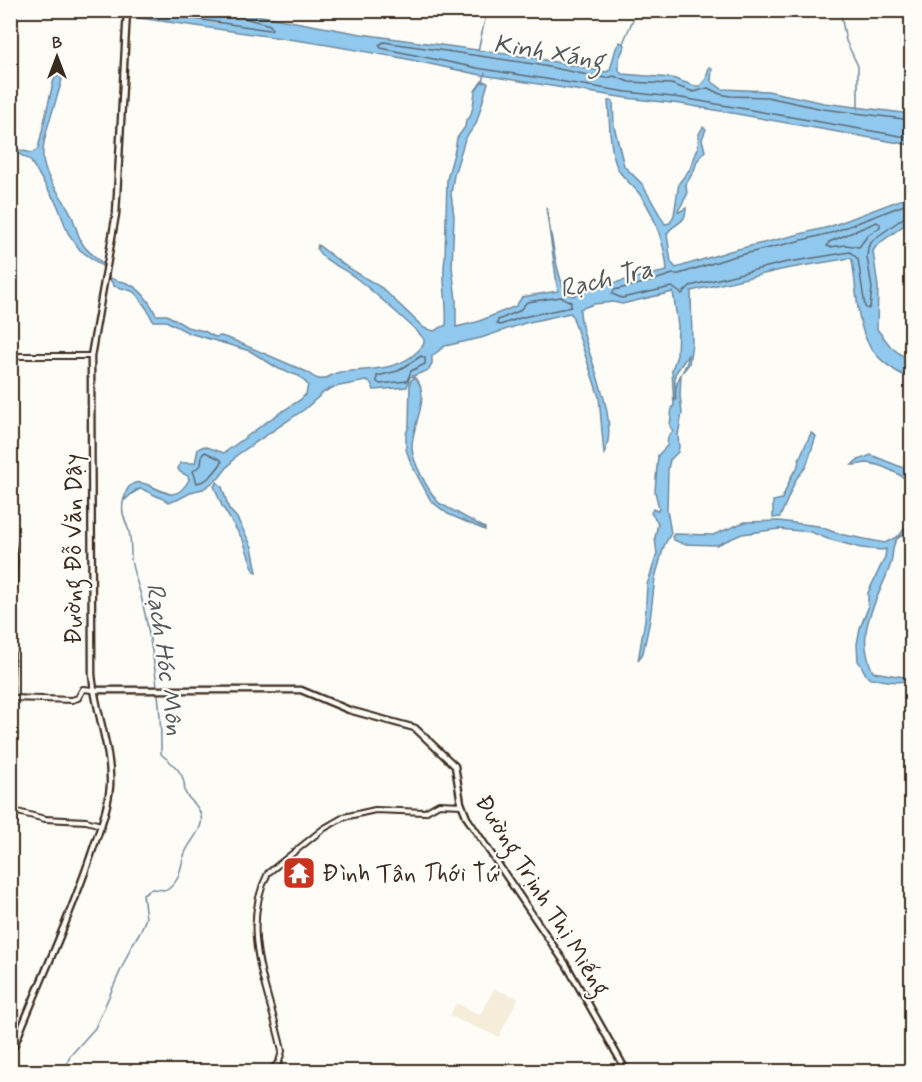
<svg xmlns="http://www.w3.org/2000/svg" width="922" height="1082" font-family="Mynerve,sans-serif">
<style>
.built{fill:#f5ecda}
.water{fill:#90c8ee;stroke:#6e899b;stroke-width:1.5;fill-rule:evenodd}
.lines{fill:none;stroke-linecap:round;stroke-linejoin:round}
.shore{stroke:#5d6971;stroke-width:1.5}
.stream{stroke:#6e899b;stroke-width:1.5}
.tertiary-casing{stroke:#3b2a1e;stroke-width:8}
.secondary-casing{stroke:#3b2a1e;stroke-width:9}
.tertiary{stroke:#fdfcf7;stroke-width:4}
.secondary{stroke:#fdfcf7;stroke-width:4.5}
.labels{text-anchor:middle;stroke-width:4.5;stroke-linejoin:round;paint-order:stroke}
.street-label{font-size:24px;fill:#3b2a1e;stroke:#fdfcf7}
.poi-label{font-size:24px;fill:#3b2a1e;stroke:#fdfcf7;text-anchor:start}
.water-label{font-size:26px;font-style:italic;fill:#54595c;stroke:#fdfcf7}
</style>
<rect width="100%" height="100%" fill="#fdfcf7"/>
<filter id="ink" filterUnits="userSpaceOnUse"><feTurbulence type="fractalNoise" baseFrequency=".0167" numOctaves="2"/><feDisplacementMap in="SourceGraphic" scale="12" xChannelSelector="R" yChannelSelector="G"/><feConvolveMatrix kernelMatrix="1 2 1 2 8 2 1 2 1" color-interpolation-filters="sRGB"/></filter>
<g filter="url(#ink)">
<path class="built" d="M494 989 518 998 499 1037 450 1016 456 1003 480 1015Z"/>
<g class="water">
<path d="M90 11H235L361 34 535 58 606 72 610 70 616 48 620 42 625 45 619 59V71L622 74 672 78 695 86H700L706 79 709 67 712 69 711 81 722 89 768 91 824 103 911 114V145L681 104 626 98 476 74 402 58 316 43Z"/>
<path d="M59 75 62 79C57 102 41 137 43 159 45 180 64 197 72 216 76 226 78 238 84 246 91 256 109 263 109 277 118 283 119 280 127 283 142 289 150 302 156 315H167L187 327 204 331 215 337 221 336 233 340 307 372C312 376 317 380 323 379 329 378 333 373 340 372 367 369 397 372 418 351 421 348 425 345 424 340 423 334 362 282 353 276 342 267 324 262 317 249L318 245 344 265 382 288 424 328 434 331 446 325C448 303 441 280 445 258L447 179 455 150 457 138 465 127 466 120 470 117 473 107 475 91 482 81 488 83 476 124 465 139 454 175 451 194 454 216 452 267 456 300V327L477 322 516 306 522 297 558 291 546 207C551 227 556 283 569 295L574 296 582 290 667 271C666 249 654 213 641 196 635 187 625 180 619 171 609 153 610 122 608 101H613L614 126 624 166 642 184 665 224 670 223 674 215 679 183 690 169 698 148 699 134 703 127 706 129 702 139 705 151 697 161 694 171 686 184 687 195 678 211 679 212 686 208C686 226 673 222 667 234L671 262 676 268 730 251 829 227 908 197 911 193V220L877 245 873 251 878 287 877 329 891 347 911 362V379C852 352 861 316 852 260L850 258 785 269 691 291 692 343 689 364 681 374 680 395 682 413 678 435 679 447 678 452 670 460 668 469 667 510 671 533 664 546 655 578 650 620 643 653 638 661 645 620 647 585 657 554 655 538 658 523 651 513 653 509 657 511 659 509 655 491 658 455 667 446 668 437 673 431 670 426 672 407 674 406 672 370 677 355 678 326 673 292 622 304 613 302 594 304 580 309C580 349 623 415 604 454L599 397 572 315 570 313 525 323 481 338 445 346 432 356V363L429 370 410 377 407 387 374 390 371 383 366 381 334 387 324 392 305 409 237 455 219 478 203 489 194 491 177 500 169 502 142 489 136 490 125 500C124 491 131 480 142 483 159 486 173 508 189 480L188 476 180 472 178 469 180 463H195L198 449 204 446 224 453 272 418 300 400 306 394 308 385 299 376 279 369 250 351 189 333 166 321H153L147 309 137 295 132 291 114 286 102 266 80 250 68 233 57 204 30 160 12 150 15 149 32 153 38 149 53 83 55 77ZM688 355C689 370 673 376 676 399L675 401V374Z"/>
<path d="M414 377C434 395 410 427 412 449 413 463 429 492 439 503L485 528V530L448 514 431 501 411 464 406 449V434L409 426 410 382Z"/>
<path d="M811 433 816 436 806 467 796 479 780 517 773 518V501L782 499 792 475 797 469 800 457Z"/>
<path d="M871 455 911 471V484C903 475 881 464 867 463 863 463 857 465 852 465L856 461Z"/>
<path d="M217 482 222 487 229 509 237 518 252 547 257 572 254 571 243 540 222 506 214 486Z"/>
<path d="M911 519V531C907 535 899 535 896 540 892 546 893 556 891 563 878 603 853 628 873 672L904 677 908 676 911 668V678C901 686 884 679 870 679 863 674 864 667 858 661L857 644 860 628 868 608V593L885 557 886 549 882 550 861 548 828 539 811 532 779 529 742 534 717 545 683 544 674 540 672 537 674 534 713 535 745 522 779 521 818 526 839 534 885 543 900 535Z"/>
</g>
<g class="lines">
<g class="shore">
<path d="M135 10 269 30 272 29 270 25 244 18 240 10"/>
<path d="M912 120 823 109 767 97 730 96 720 94 708 88 694 92 671 84 629 82 614 76 607 78 598 77 534 64 384 42 379 45 381 48 477 68 627 92 682 98 912 138"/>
<path d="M912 202 831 233 732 257 679 274H673L648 282 614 290 612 294 622 298 672 287 682 294 690 286 783 263 850 252 858 259 865 307 868 309 870 307 872 288 867 257 868 247 873 240 906 216 912 215"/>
<path d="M877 222 880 224V227L868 235 859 247 846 245 830 247 827 246 829 242Z"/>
<path d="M561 297 571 302V307L523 317 500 325 497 324 498 320 519 311 527 302Z"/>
<path d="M421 356 425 358V364L411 371 407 381 380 384 377 382V376L398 371Z"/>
<path d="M205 452 220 459 222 462C215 472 209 481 197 483L193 471 201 465 202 455Z"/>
</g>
<g class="stream">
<path d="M840 10 846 41 858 66V109"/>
<path d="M623 43 637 10"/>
<path d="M478 51 487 10"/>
<path d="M483 83 485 73"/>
<path d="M150 486 170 494"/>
<path d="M131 494 140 489"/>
<path d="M64 1072 70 1056 95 1028 131 947 141 930 146 918 143 894 151 889 167 890C182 879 179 869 185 853 191 838 210 825 197 807 194 802 187 798 185 792 184 789 185 786 184 783 182 770 171 763 161 754 162 702 153 650 142 600 139 586 133 573 131 560 131 552 131 545 130 537 128 521 119 516 124 498"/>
</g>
<g class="tertiary-casing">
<g id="tertiary">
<path d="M10 356H91"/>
<path d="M10 533 15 560 11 681 14 753 10 812"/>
<path d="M12 698 72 700 78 698 83 689 93 690"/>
<path d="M10 810 45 819 86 821 101 825"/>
<path d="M269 1072 279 1062 282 1051C270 992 238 932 268 873L323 829 344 817 375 810 425 812 439 804 462 805"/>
</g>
</g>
<g class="secondary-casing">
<g id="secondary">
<path d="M93 690H301L349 710 415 728 455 766 461 803 467 818 567 966 627 1072"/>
<path d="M10 1056C37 988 69 921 92 852 99 831 108 809 110 786 112 749 95 711 92 674L91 356 116 214 127 10"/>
</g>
</g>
<use href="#tertiary" class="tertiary"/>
<use href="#secondary" class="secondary"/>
</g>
</g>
<defs>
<g id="temple-square" transform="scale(1.725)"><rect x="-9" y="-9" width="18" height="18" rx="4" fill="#c8321e" stroke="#fdfcf7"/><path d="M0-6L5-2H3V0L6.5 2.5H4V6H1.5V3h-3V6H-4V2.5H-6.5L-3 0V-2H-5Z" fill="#fff"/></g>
</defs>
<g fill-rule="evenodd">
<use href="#temple-square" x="299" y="873"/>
</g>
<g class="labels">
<g class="street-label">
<text transform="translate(73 549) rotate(-90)" y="8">Đường Đỗ Văn Dậy</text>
<text transform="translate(543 895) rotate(58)" y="8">Đường Trịnh Thị Miếng</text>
</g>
<g class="poi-label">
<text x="322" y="881">Đình Tân Thới Tứ</text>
</g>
<g class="water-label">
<text transform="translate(549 51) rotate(9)" y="9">Kinh Xáng</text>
<text transform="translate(606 278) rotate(-13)" y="9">Rạch Tra</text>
<text transform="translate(166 659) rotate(82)" y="9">Rạch Hóc Môn</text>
</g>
</g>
<rect width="922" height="1082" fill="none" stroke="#fdfcf7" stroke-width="36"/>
<rect x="18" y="18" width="886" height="1046" fill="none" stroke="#3b2a1e" stroke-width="2" filter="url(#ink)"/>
<g transform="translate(57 57)" stroke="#fdfcf7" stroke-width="4.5" paint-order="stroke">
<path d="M0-4.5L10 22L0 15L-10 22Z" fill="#3b2a1e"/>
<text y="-9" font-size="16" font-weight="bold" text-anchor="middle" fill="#3b2a1e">B</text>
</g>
</svg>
